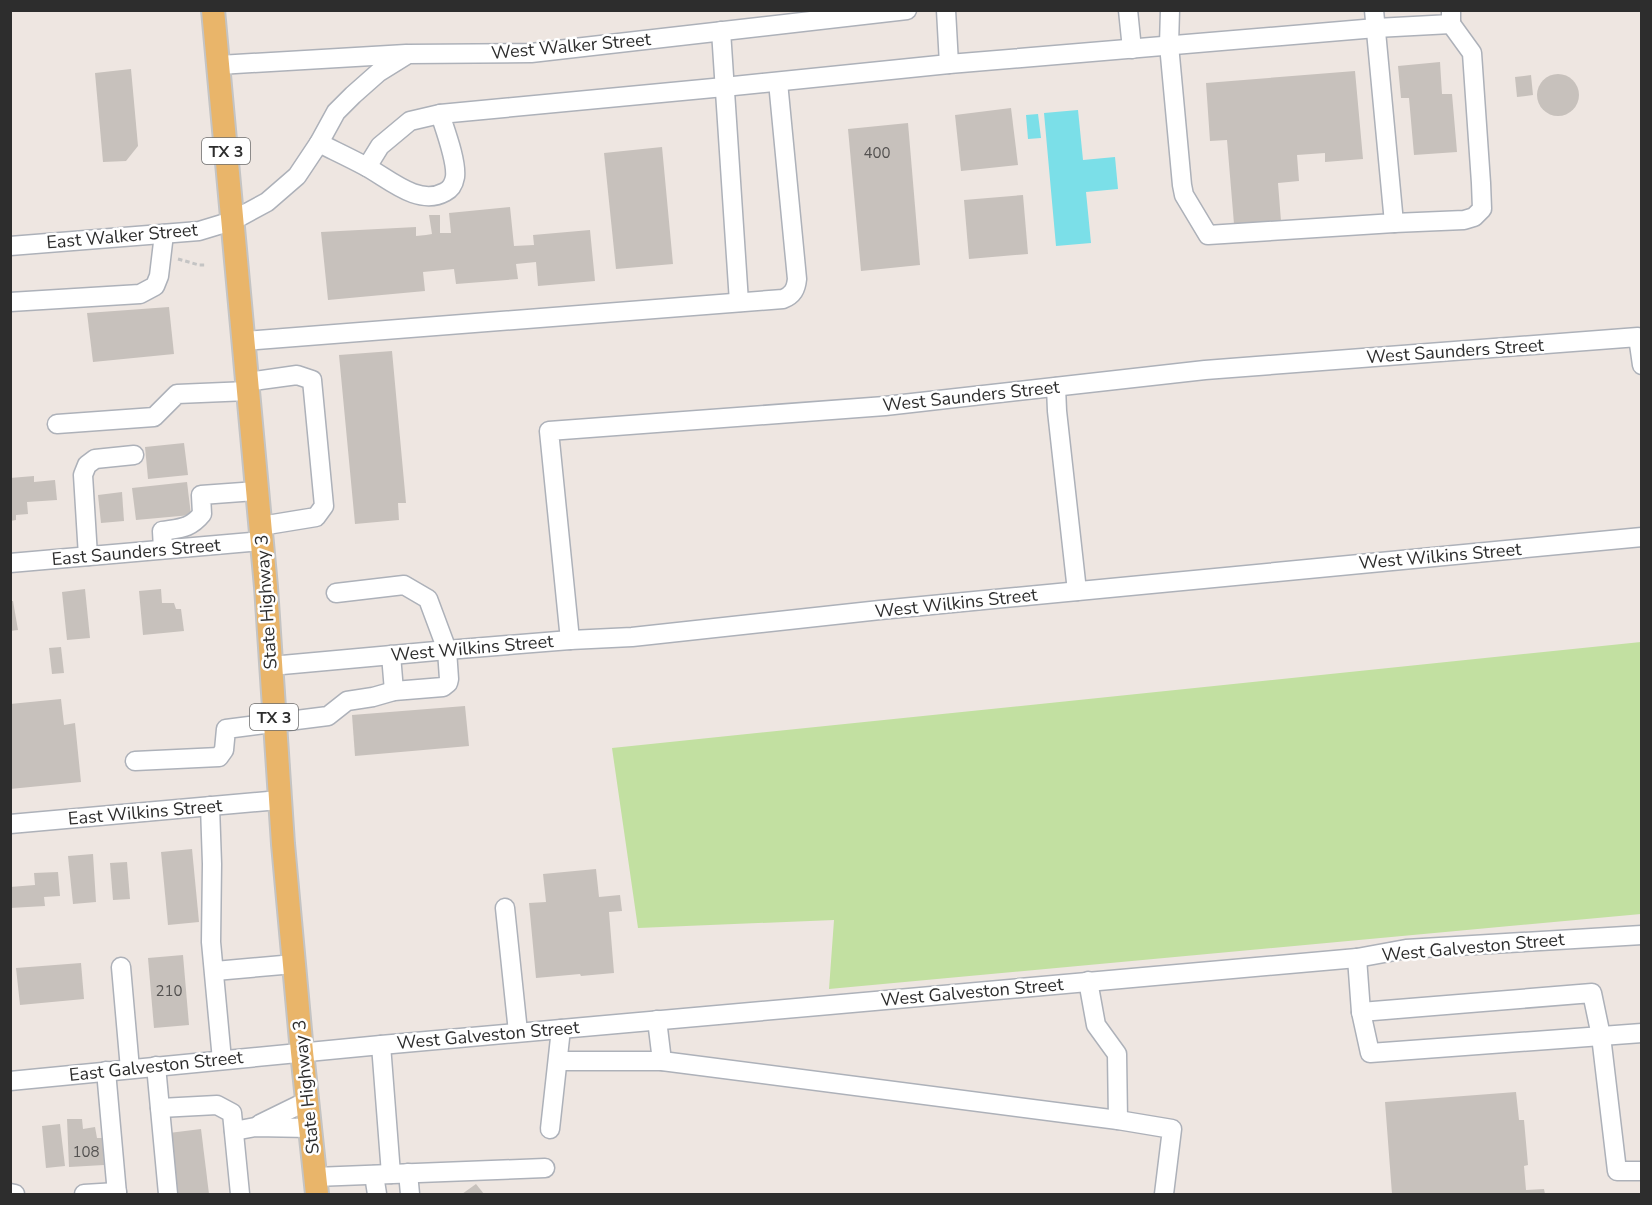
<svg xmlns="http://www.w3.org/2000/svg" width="1652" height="1205" font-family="'Nunito Sans',sans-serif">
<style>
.green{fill:#c2e0a1}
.water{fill:#7bdfe8}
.building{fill:#c7c1bc}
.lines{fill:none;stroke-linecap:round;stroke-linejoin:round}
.minor-casing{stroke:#adb1b9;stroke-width:21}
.major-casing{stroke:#c4c4c4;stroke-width:26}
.path{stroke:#c4c4c4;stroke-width:3;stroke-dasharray:4.5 3;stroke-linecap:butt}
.minor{stroke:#fff;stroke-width:18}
.major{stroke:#e9b56a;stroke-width:22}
.labels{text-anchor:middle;stroke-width:5;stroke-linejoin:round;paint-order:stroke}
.number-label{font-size:15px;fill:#545251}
.shield{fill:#fff;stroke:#6c6c6c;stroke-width:1.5}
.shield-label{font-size:16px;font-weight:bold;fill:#2d2d2d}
.street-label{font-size:18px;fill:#2d2d2d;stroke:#fff}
</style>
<rect width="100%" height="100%" fill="#eee6e1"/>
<path class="green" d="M1641 642V914L829 989 834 920 638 928 612 748Z"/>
<g class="water">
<path d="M1078 110 1083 160 1115 157 1118 189 1086 192 1091 243 1056 246 1044 113Z"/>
<path d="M1038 114 1041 138 1028 139 1026 115Z"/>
</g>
<g class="building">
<path d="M1440 62 1442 94H1452L1457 152 1414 155 1409 98H1401L1398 66Z"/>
<path d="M131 69 138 146 126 161 103 162 95 73Z"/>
<path d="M1355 71 1363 159 1325 162V153L1297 155 1299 181 1278 183 1281 221 1234 224 1227 140 1210 141 1206 83Z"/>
<circle cx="1558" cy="95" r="21"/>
<path d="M1531 75 1533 95 1517 97 1515 77Z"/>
<path d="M1011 108 1018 165 961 171 955 115Z"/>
<path d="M908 123 920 265 861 271 848 129Z"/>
<path d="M662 147 673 264 616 269 604 153Z"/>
<path d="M1023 195 1028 254 969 259 964 200Z"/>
<path d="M510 207 514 246 534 245 533 235 590 230 595 281 538 286 536 262 516 264 518 279 456 284 454 269 423 272 425 291 328 300 321 232 416 227V236L426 235 432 234 429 215H440V233H451L449 213Z"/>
<path d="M169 307 174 354 93 362 87 313Z"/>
<path d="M392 351 406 503H398L399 520 355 524 339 355Z"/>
<path d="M184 443 188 475 148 479 145 447Z"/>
<path d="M34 476V482L55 480 57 500 27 502 28 514 16 515V520L10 521V478Z"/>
<path d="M187 482 191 515 136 520 132 488Z"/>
<path d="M122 492 124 521 101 523 98 495Z"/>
<path d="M85 589 90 638 67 640 62 592Z"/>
<path d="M161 589 162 603H174L176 609H181L184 631 143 635 139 591Z"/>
<path d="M10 601H13L18 630 10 631Z"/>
<path d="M61 647 64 673 52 674 49 648Z"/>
<path d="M61 699 64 725 75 723 81 782 10 789V704Z"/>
<path d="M465 706 469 746 355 756 352 715Z"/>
<path d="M192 849 199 922 168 925 161 852Z"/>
<path d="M93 854 96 902 73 904 68 856Z"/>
<path d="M127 862 130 899 113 900 110 863Z"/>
<path d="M596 869 599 897 620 895 622 911 609 912 614 973 581 976 580 974 536 978 529 903 546 902 543 874Z"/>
<path d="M58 872 60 896 44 897 45 906 10 908V887L35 885 34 873Z"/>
<path d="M183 955 189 1025 154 1028 148 958Z"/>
<path d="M81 963 84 999 20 1005 16 968Z"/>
<path d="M1516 1092 1519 1120H1524L1528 1165 1524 1166 1526 1190 1544 1189 1545 1194H1392L1385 1102Z"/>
<path d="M67 1119H82L83 1129 95 1127 97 1138H103L104 1165 69 1167Z"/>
<path d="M60 1124 65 1166 46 1168 42 1126Z"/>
<path d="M201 1129 209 1194H177L169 1133Z"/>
<path d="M476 1184 484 1194H462Z"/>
</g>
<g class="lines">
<g class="minor-casing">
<g id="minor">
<path d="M946 10 949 64"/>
<path d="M1128 10 1132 49"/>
<path d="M1170 10 1169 45 1182 185 1184 195 1208 235 1394 223 1374 10"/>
<path d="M721 31 739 302"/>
<path d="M219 65 406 54"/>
<path d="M319 143C335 151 350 158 365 166 388 178 418 207 445 192 451 189 454 183 455 177 457 161 445 130 440 114L724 87 949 64 1376 28 1451 24V10"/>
<path d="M367 167 380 146 410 121 440 114"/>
<path d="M1394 223 1464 220 1474 217 1482 209 1481 183 1472 53 1451 24"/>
<path d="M10 246 199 231 232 221 267 202 297 176 319 143 336 112 353 95 379 72 408 54 531 53 907 10"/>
<path d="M10 302 140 294 155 286 159 276 164 234"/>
<path d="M244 341 783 299C793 295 796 289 797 279L778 82"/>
<path d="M247 382 297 375 312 380 324 506 316 517 261 526"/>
<path d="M1056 387 1057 411 1077 591"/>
<path d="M57 424 154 417 177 394 248 391"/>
<path d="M163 549 162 531C180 528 190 529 202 514L201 495 257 491"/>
<path d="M88 556 83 475 87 465 95 459 134 455"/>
<path d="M10 563 262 541"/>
<path d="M570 640 549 431 885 406 1205 370 1638 337 1642 365"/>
<path d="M391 655 394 691"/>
<path d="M271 666 447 650 570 640 632 637 880 610 1642 537"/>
<path d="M135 761 219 757 224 750 226 729 328 716 347 701 373 697 394 691 443 687 448 683 449 679 447 650 428 599 404 585 336 593"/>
<path d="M210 806 212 864 211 942 222 1060"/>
<path d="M10 824 279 800"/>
<path d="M505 908 518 1032"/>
<path d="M1357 958 1361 1012 1370 1053 1642 1033"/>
<path d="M121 967 130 1069"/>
<path d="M215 971 294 964"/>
<path d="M1088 981 1096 1025 1117 1054 1118 1120 1172 1129 1164 1194"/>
<path d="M1361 1012 1592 993 1601 1036 1617 1171H1642"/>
<path d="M657 1020 662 1061"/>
<path d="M381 1045 391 1174"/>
<path d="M558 1061H662L1118 1120"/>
<path d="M156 1066 168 1194"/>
<path d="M106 1071 117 1194"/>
<path d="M10 1081 381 1045 1357 958 1406 949 1642 935"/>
<path d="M160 1108 217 1105 232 1113 240 1194"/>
<path d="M260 1124 307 1101"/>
<path d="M550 1129 561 1029"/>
<path d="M234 1131 255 1127 310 1128"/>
<path d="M408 1173 410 1194"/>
<path d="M374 1175 377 1194"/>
<path d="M315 1177 545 1168"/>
<path d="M10 1193 15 1194"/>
<path d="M84 1194 117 1192"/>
</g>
</g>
<g class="major-casing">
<path id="major" d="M213 10 266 587 283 844 302 1052 317 1194"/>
</g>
<path class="path" d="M178 259 199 265H207"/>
<use href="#minor" class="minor"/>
<use href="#major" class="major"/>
</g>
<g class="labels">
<g class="number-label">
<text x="877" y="158">400</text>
<text x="169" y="996">210</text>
<text x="86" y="1157">108</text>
</g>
<g class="shield">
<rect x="202" y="138" width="48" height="26" rx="4.5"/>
<rect x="250" y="704" width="48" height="26" rx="4.5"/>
</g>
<g class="shield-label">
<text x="226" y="157">TX 3</text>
<text x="274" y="723">TX 3</text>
</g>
<g class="street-label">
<text transform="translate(571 46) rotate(-5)" y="6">West Walker Street</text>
<text transform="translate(122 236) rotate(-5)" y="6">East Walker Street</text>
<text transform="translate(1455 351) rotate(-4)" y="6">West Saunders Street</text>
<text transform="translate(971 396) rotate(-6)" y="6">West Saunders Street</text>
<text transform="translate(136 552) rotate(-5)" y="6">East Saunders Street</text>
<text transform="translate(1440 556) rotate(-5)" y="6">West Wilkins Street</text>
<text transform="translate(266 602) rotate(-94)" y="6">State Highway 3</text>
<text transform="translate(956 603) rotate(-6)" y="6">West Wilkins Street</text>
<text transform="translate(472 648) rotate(-5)" y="6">West Wilkins Street</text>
<text transform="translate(145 812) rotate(-5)" y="6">East Wilkins Street</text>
<text transform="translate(1473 947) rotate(-5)" y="6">West Galveston Street</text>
<text transform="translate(972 992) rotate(-5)" y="6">West Galveston Street</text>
<text transform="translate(488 1035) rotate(-5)" y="6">West Galveston Street</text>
<text transform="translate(156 1066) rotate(-6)" y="6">East Galveston Street</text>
<text transform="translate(306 1087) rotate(-96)" y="6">State Highway 3</text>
</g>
</g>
<rect width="1652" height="1205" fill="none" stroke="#2d2d2d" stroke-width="24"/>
</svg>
